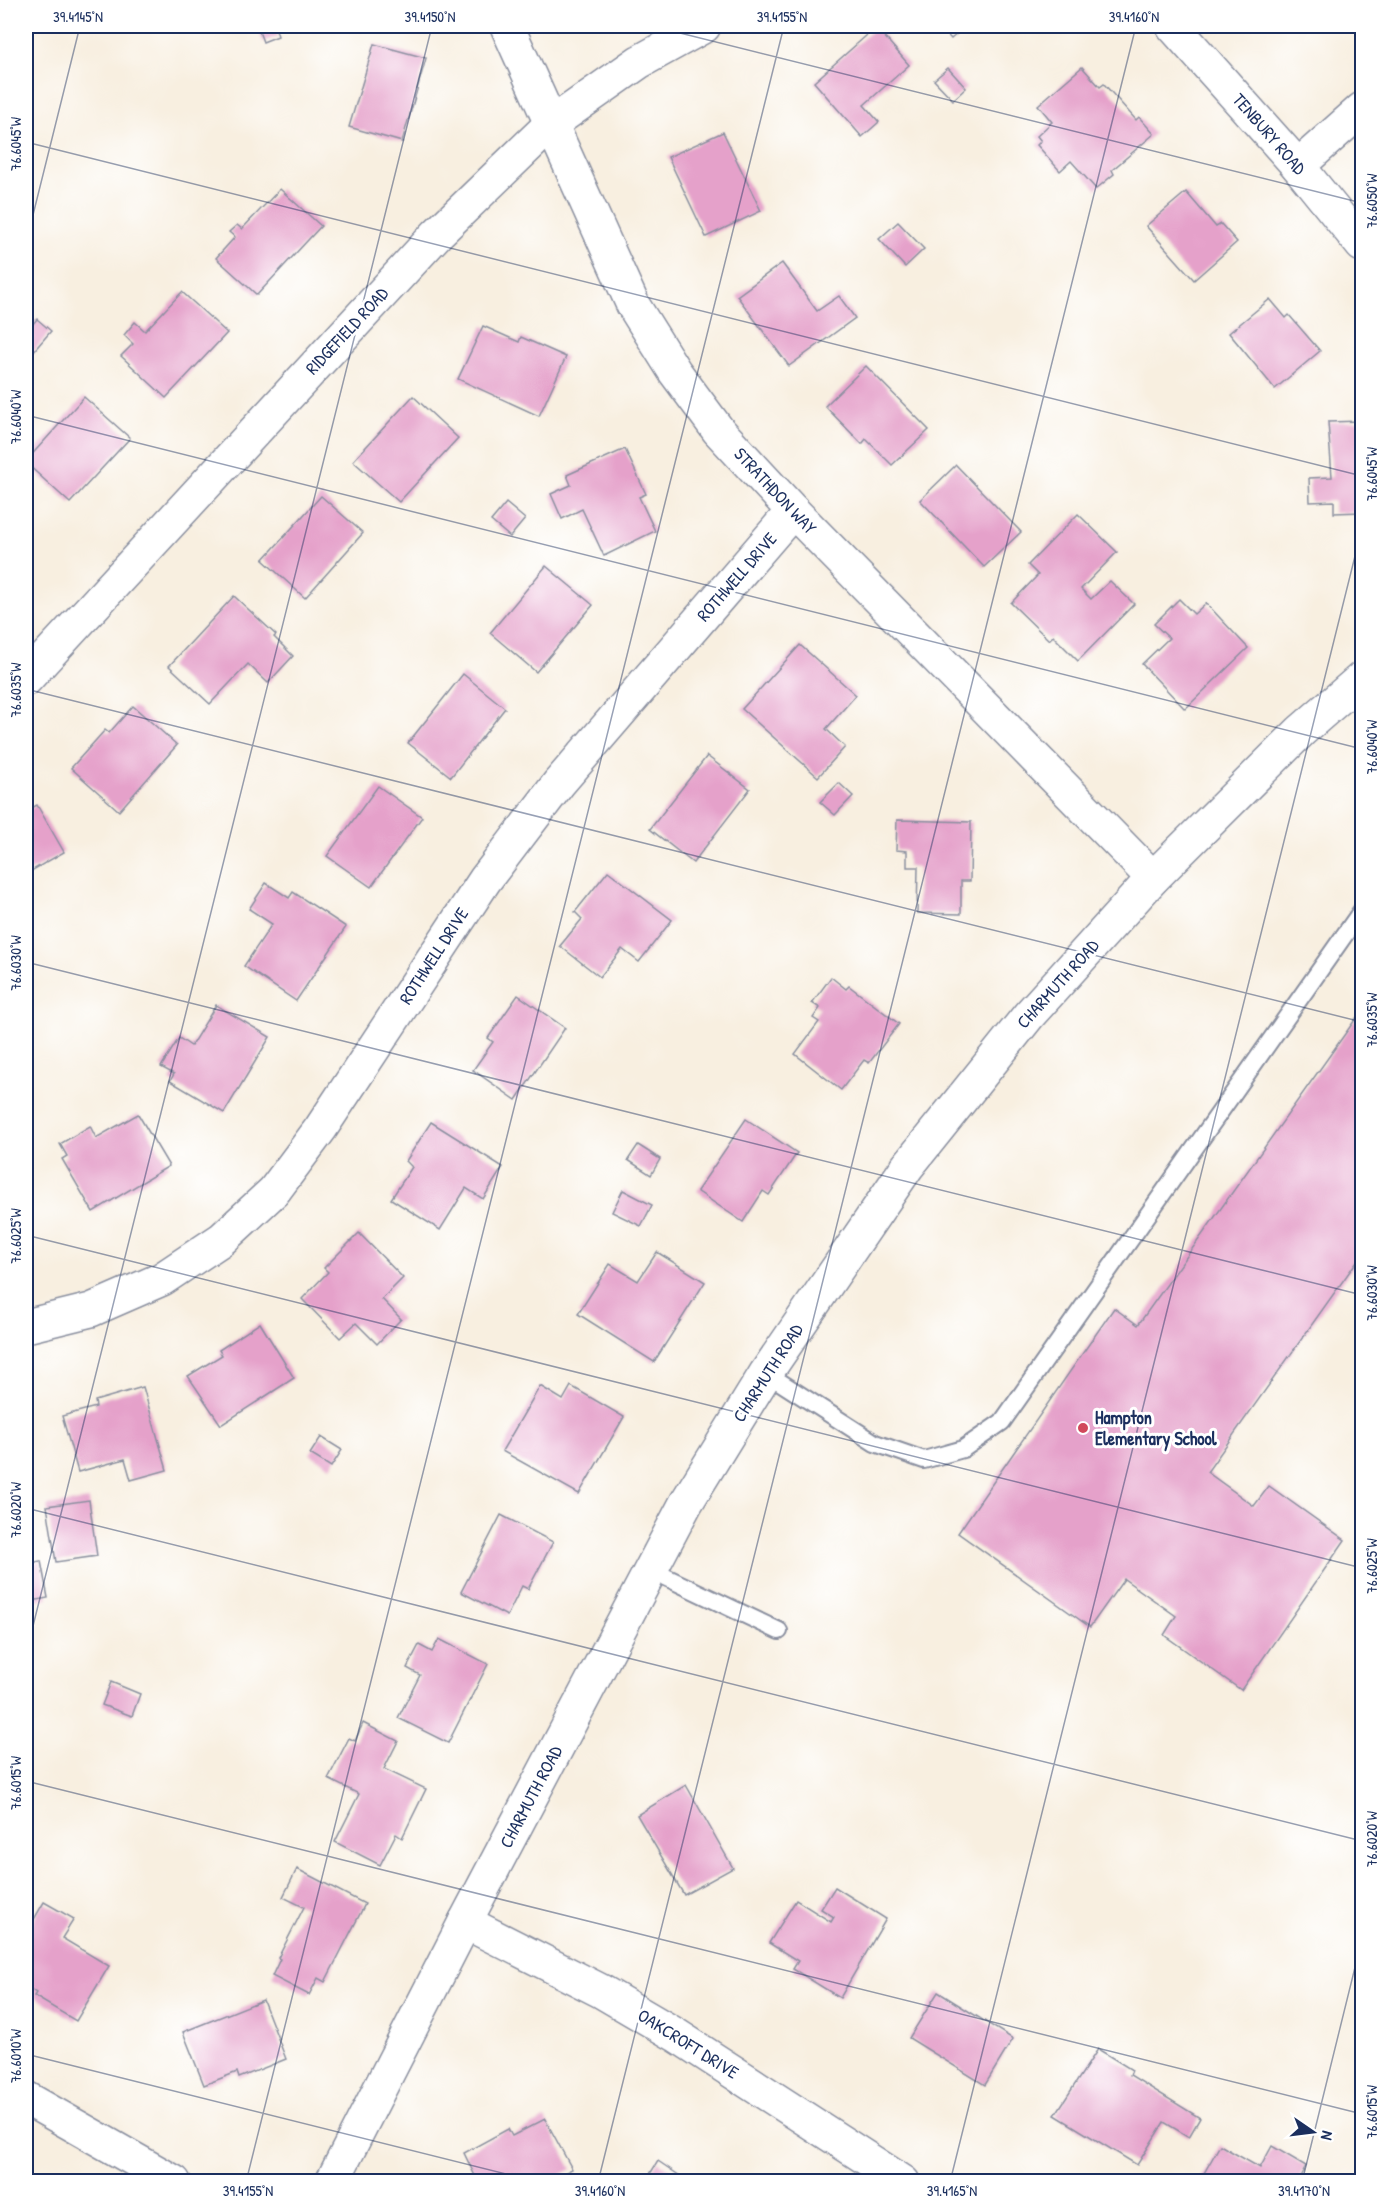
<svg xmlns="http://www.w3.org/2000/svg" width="1388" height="2207" font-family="'Patrick Hand',sans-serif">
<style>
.building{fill:#e5a1ca}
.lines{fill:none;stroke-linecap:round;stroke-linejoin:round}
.service-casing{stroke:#8a8f9f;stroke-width:20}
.minor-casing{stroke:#8a8f9f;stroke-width:36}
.tertiary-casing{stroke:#8a8f9f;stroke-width:36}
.service{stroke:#fff;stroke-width:16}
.minor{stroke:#fff;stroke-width:33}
.tertiary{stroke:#fff;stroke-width:33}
.ticks{fill:none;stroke:#1b2f5e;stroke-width:1.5;stroke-opacity:0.45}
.poi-dot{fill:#d1495b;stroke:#fff;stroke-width:2}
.labels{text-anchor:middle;stroke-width:6;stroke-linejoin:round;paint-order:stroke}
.street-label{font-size:18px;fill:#1b2f5e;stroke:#fff}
.poi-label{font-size:18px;font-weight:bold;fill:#1b2f5e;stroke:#fff;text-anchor:start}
.neatline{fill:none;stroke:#1b2f5e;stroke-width:2}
.ticks-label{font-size:15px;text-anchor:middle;fill:#1b2f5e}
</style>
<rect width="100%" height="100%" fill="#fff"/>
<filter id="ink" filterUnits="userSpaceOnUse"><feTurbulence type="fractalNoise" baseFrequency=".0167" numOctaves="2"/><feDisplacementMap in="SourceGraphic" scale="12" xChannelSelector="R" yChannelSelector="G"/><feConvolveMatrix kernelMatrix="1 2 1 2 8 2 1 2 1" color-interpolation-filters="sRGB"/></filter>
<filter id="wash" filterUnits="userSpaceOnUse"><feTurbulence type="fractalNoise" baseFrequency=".008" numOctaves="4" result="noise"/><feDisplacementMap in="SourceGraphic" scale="24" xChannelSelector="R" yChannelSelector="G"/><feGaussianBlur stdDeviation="1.35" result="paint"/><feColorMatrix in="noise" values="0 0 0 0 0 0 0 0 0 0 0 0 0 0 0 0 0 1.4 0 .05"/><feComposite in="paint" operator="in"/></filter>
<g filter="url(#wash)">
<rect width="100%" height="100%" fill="#f8efe0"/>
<g id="blocks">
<g class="building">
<path d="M257 26H275L278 36 263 42Z"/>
<path d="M939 26H966L951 39Z"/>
<path d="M876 27 909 65 864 105 879 122 862 137 814 82Z"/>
<path d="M374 44 426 58 402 142 349 127Z"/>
<path d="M1082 67 1100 87 1104 84 1136 120 1139 117 1154 134 1112 170 1114 174 1096 189 1071 161 1060 171 1037 145 1041 141 1037 136 1052 122 1038 105Z"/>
<path d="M948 68 966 88 953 100 934 80Z"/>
<path d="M723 132 761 211 706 237 668 157Z"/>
<path d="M280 189 321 226 257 295 216 258 235 237 229 232 237 225 242 229Z"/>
<path d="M1186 192 1216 227 1221 224 1237 242 1194 280 1146 226Z"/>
<path d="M898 222 924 249 905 267 879 239Z"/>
<path d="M782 263 817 311 839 296 855 318 789 366 737 296Z"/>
<path d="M182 292 227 333 166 398 121 356 133 344 124 335 135 322 145 331Z"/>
<path d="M1270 299 1286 318 1289 315 1320 351 1275 389 1229 333Z"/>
<path d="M37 319 51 331 32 353 26 348V332Z"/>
<path d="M483 326 519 342 521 337 566 357 539 416 458 379Z"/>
<path d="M866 366 929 430 892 465 866 439 862 444 825 406Z"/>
<path d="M413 396 458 438 399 502 353 461Z"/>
<path d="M84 397 130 438 70 503 26 463V461Z"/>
<path d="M1362 421V512L1334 513V501L1310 502 1309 478 1332 477 1328 422Z"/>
<path d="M625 449 646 494 639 497 655 531 604 556 582 509 562 519 551 494 571 485 567 475Z"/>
<path d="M956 465 1021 532 984 567 920 500Z"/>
<path d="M321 496 363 533 305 598 263 560Z"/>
<path d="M506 503 525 519 510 537 491 521Z"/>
<path d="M1078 514 1117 552 1081 589 1091 599 1110 581 1134 604 1078 661 1053 636 1049 640 1011 603 1038 575 1028 565Z"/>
<path d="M546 566 593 605 536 672 490 633Z"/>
<path d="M234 596 276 635 274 637 293 656 268 683 248 664 210 704 169 666Z"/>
<path d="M1179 599 1194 614 1206 603 1248 648 1185 709 1142 664 1169 638 1154 624Z"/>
<path d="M800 645 856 695 826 729 845 747 818 777 742 709Z"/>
<path d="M463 674 505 708 451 777 408 743Z"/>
<path d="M133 706 177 745 119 811 71 768 105 730 109 733Z"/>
<path d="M707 756 750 789 693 863 650 829Z"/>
<path d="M839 783 853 796 835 815 820 802Z"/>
<path d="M378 786 422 817 371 887 327 856Z"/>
<path d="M37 805 64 852 26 874V811Z"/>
<path d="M897 820 971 822 970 881H961V914L917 913 918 867H907V851L896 850Z"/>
<path d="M608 871 672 920 639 962 622 949 600 977 560 946 582 919 575 912Z"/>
<path d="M266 883 289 898 293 892 346 927 296 1001 244 966 272 924 249 909Z"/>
<path d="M831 977 846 989 849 986 899 1024 869 1063 864 1060 841 1090 795 1054 819 1022 813 1018 820 1008 812 1003Z"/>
<path d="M518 995 565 1028 516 1100 473 1070 493 1042 488 1038Z"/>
<path d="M216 1005 270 1037 224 1113 170 1081 174 1074 161 1067 179 1038 191 1046Z"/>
<path d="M1362 1010V1254L1207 1472 1254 1506 1269 1486 1345 1540 1241 1690 1164 1635 1176 1616 1124 1579 1090 1627 958 1533 1114 1308 1138 1325Z"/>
<path d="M138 1114 169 1166 93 1212 62 1159 67 1156 60 1144 90 1126 96 1138Z"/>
<path d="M746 1119 797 1153 769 1195 763 1191 743 1222 697 1191Z"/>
<path d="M431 1122 503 1167 483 1199 466 1188 440 1230 391 1199 412 1167 406 1161Z"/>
<path d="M638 1145 660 1159 651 1175 628 1160Z"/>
<path d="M623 1190 652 1205 641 1226 612 1212Z"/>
<path d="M359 1233 403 1278 382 1299 401 1319 377 1344 356 1323 340 1338 302 1299 328 1272 324 1268Z"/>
<path d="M657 1252 705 1282 654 1362 578 1314 610 1264 638 1281Z"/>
<path d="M260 1323 294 1378 221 1425 188 1376 222 1355 219 1350Z"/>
<path d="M540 1386 563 1400 571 1386 624 1417 579 1494 502 1451Z"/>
<path d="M143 1387 167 1470 131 1480 125 1459 78 1472 62 1416 96 1407 95 1401Z"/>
<path d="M321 1437 342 1450 331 1467 310 1454Z"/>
<path d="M89 1500 97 1556 56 1562 47 1506Z"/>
<path d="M501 1515 553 1542 528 1589 522 1586 507 1616 461 1592Z"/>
<path d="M41 1561 48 1598 26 1602V1564Z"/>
<path d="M439 1639 488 1664 448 1743 398 1718 420 1675 407 1668 419 1645 432 1652Z"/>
<path d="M111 1682 140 1694 132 1716 102 1705Z"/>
<path d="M363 1723 398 1741 384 1769 426 1789 402 1838 396 1834 380 1865 335 1842 359 1794 328 1779 349 1738 355 1741Z"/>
<path d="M686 1785 733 1868 684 1895 637 1815Z"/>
<path d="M297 1869 365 1904 325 1982 318 1978 309 1995 272 1976 280 1959 278 1958 304 1907 283 1897Z"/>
<path d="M835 1887 886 1919 840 1998 793 1969 798 1961 769 1943 796 1900 831 1922 834 1917 821 1909Z"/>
<path d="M44 1902 74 1919 62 1938 109 1966 76 2021 34 1996 36 1993 26 1986V1933Z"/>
<path d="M938 1992 1013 2039 985 2085 909 2038Z"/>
<path d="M263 2000 286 2059 239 2078 237 2072 204 2085 183 2032Z"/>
<path d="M1098 2049 1132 2070 1130 2075 1200 2118 1189 2137 1164 2122 1137 2165 1055 2115Z"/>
<path d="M545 2119 572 2169 547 2182H478L464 2153 508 2129 512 2136Z"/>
<path d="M1220 2145 1260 2168 1272 2146 1306 2166 1297 2182H1199Z"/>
<path d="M658 2161 689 2182H645Z"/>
</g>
</g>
</g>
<g filter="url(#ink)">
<use href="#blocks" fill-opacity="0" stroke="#8a8f9f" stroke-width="1.5"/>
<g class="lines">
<g class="service-casing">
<g id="service">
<path d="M766 1373 875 1443 924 1460 963 1449 1002 1422 1362 910"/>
<path d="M651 1570 779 1631"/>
</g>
</g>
<g class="minor-casing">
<g id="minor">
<path d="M507 26 633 305 675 372 718 430 793 511 1153 878"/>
<path d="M1173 26 1298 166 1362 245"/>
<path d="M1298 166 1362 109"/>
<path d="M26 679 437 234 551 124 639 62 704 26"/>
<path d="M26 1326 91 1310 162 1279 222 1239 274 1191 321 1128 485 880 559 783 793 511"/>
<path d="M465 1922 601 1991 676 2035 903 2182"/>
<path d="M26 2098 174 2182"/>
</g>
</g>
<g class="tertiary-casing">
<path id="tertiary" d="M332 2182 465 1922 686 1503 766 1373 907 1167 1029 1015 1153 878 1301 731 1362 678"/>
</g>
<use href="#service" class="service"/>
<use href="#minor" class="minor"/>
<use href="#tertiary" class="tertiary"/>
</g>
</g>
<path class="ticks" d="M652 26 1362 203M26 142 1362 476M26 243 80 26M26 415 1362 749M26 689 1362 1022M26 962 1362 1295M26 1235 1362 1568M26 1508 1362 1841M26 1654 432 26M26 1781 1362 2114M26 2054 538 2182M246 2182 784 26M598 2182 1136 26M950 2182 1362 528M1302 2182 1362 1939"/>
<circle class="poi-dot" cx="1083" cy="1428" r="6"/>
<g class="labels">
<g class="street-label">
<text transform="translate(1269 134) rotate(49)" y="6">TENBURY ROAD</text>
<text transform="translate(347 331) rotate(-47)" y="6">RIDGEFIELD ROAD</text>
<text transform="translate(775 491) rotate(47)" y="6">STRATHDON WAY</text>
<text transform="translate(737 577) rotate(-49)" y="6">ROTHWELL DRIVE</text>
<text transform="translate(434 956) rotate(-57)" y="6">ROTHWELL DRIVE</text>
<text transform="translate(1058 984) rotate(-48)" y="6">CHARMUTH ROAD</text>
<text transform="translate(768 1373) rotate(-57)" y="6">CHARMUTH ROAD</text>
<text transform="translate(531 1797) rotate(-62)" y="6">CHARMUTH ROAD</text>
<text transform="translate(688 2044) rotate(32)" y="6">OAKCROFT DRIVE</text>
</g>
<g class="poi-label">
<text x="1095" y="1424">Hampton<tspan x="1095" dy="21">Elementary School</tspan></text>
</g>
</g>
<rect width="1388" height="2207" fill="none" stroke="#fff" stroke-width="66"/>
<g transform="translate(1313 2132) rotate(104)" stroke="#ffffff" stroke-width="4.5" paint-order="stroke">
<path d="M0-4.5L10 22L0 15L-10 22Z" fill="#1b2f5e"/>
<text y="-9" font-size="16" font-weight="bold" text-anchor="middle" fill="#1b2f5e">N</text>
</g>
<rect x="33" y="33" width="1322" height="2141" class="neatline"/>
<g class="ticks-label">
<text x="78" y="22">39.4145°N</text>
<text x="430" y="22">39.4150°N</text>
<text x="782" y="22">39.4155°N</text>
<text x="1134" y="22">39.4160°N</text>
<text transform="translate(16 144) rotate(-90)" y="5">76.6045°W</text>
<text transform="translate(1372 201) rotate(-90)" y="5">76.6050°W</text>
<text transform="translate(16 417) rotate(-90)" y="5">76.6040°W</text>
<text transform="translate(1372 474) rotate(-90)" y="5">76.6045°W</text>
<text transform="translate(16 690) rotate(-90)" y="5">76.6035°W</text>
<text transform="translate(1372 747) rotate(-90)" y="5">76.6040°W</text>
<text transform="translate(16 963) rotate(-90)" y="5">76.6030°W</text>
<text transform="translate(1372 1020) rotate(-90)" y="5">76.6035°W</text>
<text transform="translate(16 1236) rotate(-90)" y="5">76.6025°W</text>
<text transform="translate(1372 1293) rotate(-90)" y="5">76.6030°W</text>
<text transform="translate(16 1510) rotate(-90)" y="5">76.6020°W</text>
<text transform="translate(1372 1566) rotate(-90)" y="5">76.6025°W</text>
<text transform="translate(16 1783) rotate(-90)" y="5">76.6015°W</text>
<text transform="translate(1372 1839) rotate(-90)" y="5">76.6020°W</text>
<text transform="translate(16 2056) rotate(-90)" y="5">76.6010°W</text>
<text transform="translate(1372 2112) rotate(-90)" y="5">76.6015°W</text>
<text x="248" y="2196">39.4155°N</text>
<text x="600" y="2196">39.4160°N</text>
<text x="952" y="2196">39.4165°N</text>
<text x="1304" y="2196">39.4170°N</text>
</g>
</svg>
